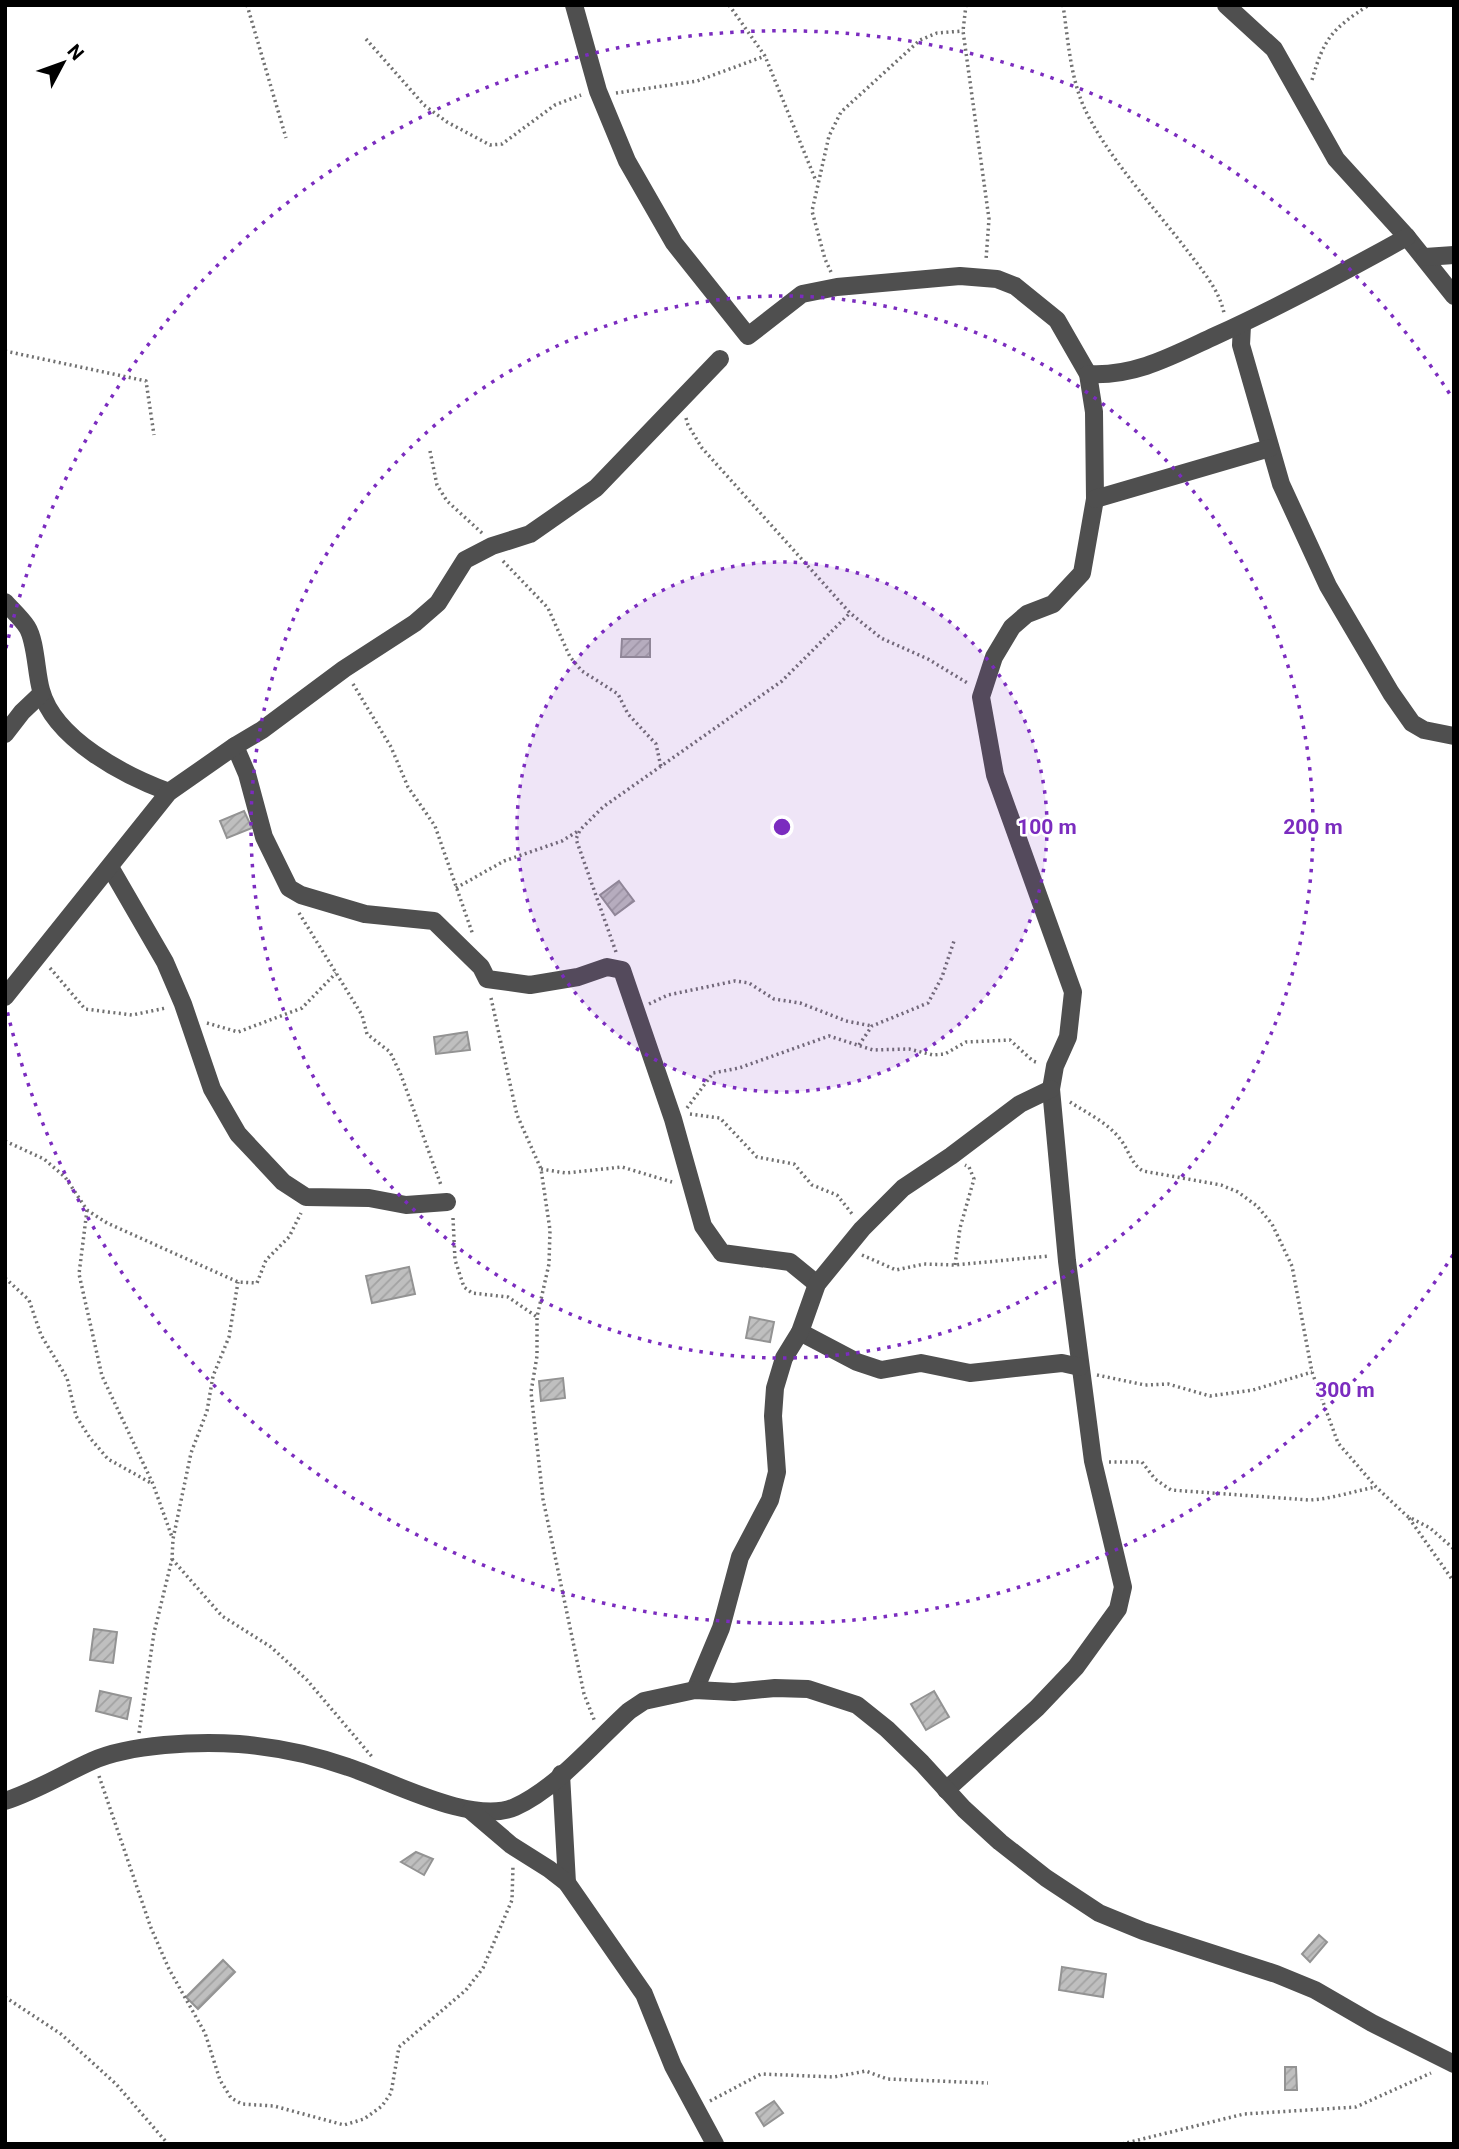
<svg xmlns="http://www.w3.org/2000/svg" width="1459" height="2149" font-family="Roboto,sans-serif">
<style>
.building{fill:url(#building-hatch);stroke:#939393;stroke-width:2}
.lines{fill:none;stroke-linecap:round;stroke-linejoin:round}
.path{stroke:#717171;stroke-width:3.5;stroke-dasharray:2 3.5;stroke-linecap:butt}
.minor{stroke:#4f4f4f;stroke-width:18}
.ring{fill:none;stroke:#7b2cbf;stroke-width:3.5;stroke-dasharray:3.5 7}
.centre{fill:#7b2cbf;stroke:#fff;stroke-width:3.5}
.ring-label{font-size:21px;text-anchor:middle;font-weight:bold;fill:#7b2cbf;stroke:#fff;stroke-width:5;stroke-linejoin:round;paint-order:stroke}
</style>
<defs>
<pattern id="building-hatch" width="6" height="6" patternUnits="userSpaceOnUse" patternTransform="scale(1.75)"><rect width="6" height="6" fill="#bfbfbf"/><path d="M-1 1l2-2M0 6l6-6M5 7l2-2" fill="none" stroke="#a2a2a2"/></pattern>
</defs>
<rect width="100%" height="100%" fill="#fff"/>
<g class="building">
<path d="M622 639H650V657H621Z"/>
<path d="M244 811 252 828 227 838 220 821Z"/>
<path d="M619 881 634 901 615 915 600 895Z"/>
<path d="M467 1032 470 1050 436 1054 434 1037Z"/>
<path d="M409 1267 415 1294 372 1303 366 1276Z"/>
<path d="M750 1317 774 1322 770 1342 746 1338Z"/>
<path d="M563 1378 565 1398 541 1401 539 1381Z"/>
<path d="M94 1629 117 1632 113 1663 90 1660Z"/>
<path d="M100 1691 131 1698 127 1719 96 1711Z"/>
<path d="M934 1691 949 1717 926 1730 911 1704Z"/>
<path d="M416 1852 433 1859 424 1875 401 1862Z"/>
<path d="M1319 1935 1327 1942 1310 1962 1302 1954Z"/>
<path d="M223 1960 235 1972 198 2009 186 1997Z"/>
<path d="M1062 1967 1106 1974 1103 1997 1059 1990Z"/>
<path d="M1285 2067H1296L1297 2090H1285Z"/>
<path d="M774 2101 783 2113 764 2126 756 2113Z"/>
</g>
<g class="lines">
<g class="path">
<path d="M247 5 286 138"/>
<path d="M729 5 765 56 816 181"/>
<path d="M966 5 963 31 989 219 986 260"/>
<path d="M1063 5C1068 39 1070 74 1083 105 1104 153 1154 207 1186 249 1201 269 1219 289 1224 313"/>
<path d="M366 39 424 105 447 122 490 145 502 144 555 105 581 95"/>
<path d="M1312 80C1324 38 1332 29 1369 5"/>
<path d="M616 93 697 81 765 56"/>
<path d="M831 272 825 259 812 211 829 136 841 112 920 40 937 33 963 31"/>
<path d="M5 351 146 381 154 435"/>
<path d="M686 418 688 425 702 448 850 613 881 638 928 659 969 684"/>
<path d="M430 451 437 485 447 501 482 533"/>
<path d="M503 561 548 608 570 657 582 671 618 694 628 714 656 744 661 767"/>
<path d="M353 684 391 747 408 787 435 826 473 935"/>
<path d="M456 888 504 861 562 841 578 831"/>
<path d="M299 913 362 1015 367 1034 390 1052 401 1075 441 1185"/>
<path d="M616 952 576 839 580 830 603 807 782 681 850 613"/>
<path d="M50 968 85 1009 132 1015 166 1008"/>
<path d="M491 998 517 1115 541 1169 550 1230 549 1264 537 1317V1356L531 1392 543 1499 584 1694 595 1722"/>
<path d="M649 1004 668 995 735 981 749 983 774 999 800 1003 846 1021 872 1026"/>
<path d="M207 1023 238 1032 302 1008 336 973"/>
<path d="M859 1045 872 1026 928 1003 942 977 954 941"/>
<path d="M1070 1102C1087 1113 1108 1123 1120 1139 1129 1150 1131 1164 1143 1171L1221 1185 1238 1192 1257 1206 1272 1224 1292 1266 1312 1372 1338 1443 1376 1487 1407 1516 1430 1528 1454 1549"/>
<path d="M687 1108 713 1073 739 1068 829 1036 873 1050 909 1049 933 1055 945 1054 966 1042 1010 1040 1033 1061 1039 1063"/>
<path d="M690 1114 720 1118 757 1157 794 1164 812 1185 837 1195 853 1215"/>
<path d="M5 1141 44 1159 65 1177 87 1210 107 1223 238 1282 257 1283 266 1260 289 1237 301 1213"/>
<path d="M541 1169 566 1173 622 1167 672 1182"/>
<path d="M87 1210 79 1274 102 1376 153 1484 172 1537"/>
<path d="M453 1218 455 1260 464 1287 472 1293 508 1297 537 1317"/>
<path d="M862 1255 896 1270 924 1264 955 1265 1049 1256"/>
<path d="M955 1265 960 1228 974 1179 969 1167 965 1165"/>
<path d="M5 1278 29 1300 41 1335 67 1378 76 1416 90 1438 108 1459 151 1483"/>
<path d="M1097 1375 1145 1385 1168 1384 1210 1396 1253 1390 1312 1372"/>
<path d="M1109 1462H1142L1155 1479 1171 1490 1309 1500C1332 1499 1354 1491 1376 1487"/>
<path d="M1409 1518 1454 1582"/>
<path d="M172 1559 222 1616 271 1647 307 1680 373 1758"/>
<path d="M139 1733 154 1633 172 1559 173 1539 191 1453 207 1411 213 1376 229 1337 238 1282"/>
<path d="M99 1776 151 1928 169 1969 205 2033 220 2080 231 2098 242 2104 274 2106 344 2125 364 2119 382 2106 391 2093 399 2047 466 1990 483 1968 512 1900 513 1865"/>
<path d="M5 1997 61 2034 116 2084 168 2144"/>
<path d="M710 2101 761 2074 834 2077 866 2071 887 2079 988 2083"/>
<path d="M1122 2144 1244 2114 1356 2107 1431 2073"/>
</g>
<g class="minor">
<path d="M574 5 598 91 627 161 674 243 748 336 802 294 837 287 960 276 997 279 1015 286 1057 320 1088 374 1094 412 1095 499 1082 573 1053 604 1027 614 1012 627 994 657 981 697 995 775 1073 992 1068 1037 1055 1066 1051 1089 1067 1261 1093 1461 1123 1587 1118 1609 1076 1667 1037 1708 946 1790"/>
<path d="M1226 5 1274 49 1336 159 1407 237 1454 296"/>
<path d="M1425 257 1454 255"/>
<path d="M1242 325 1241 345 1281 484 1328 586 1391 693 1412 723 1424 730 1454 736"/>
<path d="M1088 374C1135 377 1174 355 1215 336 1281 306 1344 272 1407 237"/>
<path d="M1095 499 1270 448"/>
<path d="M5 602C12 610 21 618 27 627 36 641 36 673 41 690 54 739 125 776 169 792"/>
<path d="M5 734 22 712 41 694"/>
<path d="M235 746 247 774 264 837 289 888 301 895 365 914 434 921 481 967 487 979 530 985 578 977 607 967 622 970 673 1119 703 1226 722 1253 790 1262 817 1284"/>
<path d="M110 867 165 962 183 1004 212 1089 238 1134 283 1182 306 1197 369 1198 406 1205 447 1202"/>
<path d="M5 997 169 792 235 746 262 730 344 669 415 623 438 603 465 560 492 546 530 534 596 488 720 359"/>
<path d="M800 1332 857 1362 881 1370 921 1363 970 1373 1062 1363 1080 1367"/>
<path d="M695 1690 721 1628 740 1557 770 1500 777 1472 773 1416 775 1388 784 1358 800 1332 817 1284 862 1229 903 1188 951 1156 1020 1104 1051 1089"/>
<path d="M561 1774 567 1883"/>
<path d="M5 1801C36 1791 63 1774 92 1761 130 1744 198 1741 239 1744 275 1747 314 1755 348 1767 391 1781 473 1826 515 1807 557 1788 595 1742 629 1711L644 1701 695 1690 734 1692 775 1688 808 1689 857 1705 887 1729 922 1763 964 1809 1000 1842 1046 1878 1099 1913 1143 1931 1276 1974 1315 1990 1372 2023 1454 2064"/>
<path d="M471 1811 511 1845 549 1869 567 1883 644 1994 673 2066 715 2144"/>
</g>
</g>
<circle cx="782" cy="827" r="265" fill="#7b2cbf" fill-opacity=".12"/>
<g class="ring">
<circle cx="782" cy="827" r="265"/>
<circle cx="782" cy="827" r="531"/>
<path d="M1453 1255A796 796 0 0 1 6 1006M6 648A796 796 0 0 1 1453 399"/>
</g>
<circle cx="782" cy="827" r="10" class="centre"/>
<g class="ring-label">
<text x="1047" y="834">100 m</text>
<text x="1313" y="834">200 m</text>
<text x="1345" y="1397">300 m</text>
</g>
<rect width="1459" height="2149" fill="none" stroke="#000000" stroke-width="14"/>
<g transform="translate(63 63) rotate(49)" stroke="#ffffff" stroke-width="5" paint-order="stroke">
<path d="M0-5L12 26L0 18L-12 26Z" fill="#000000"/>
<text y="-10" font-size="19" font-weight="bold" text-anchor="middle" fill="#000000">N</text>
</g>
</svg>
